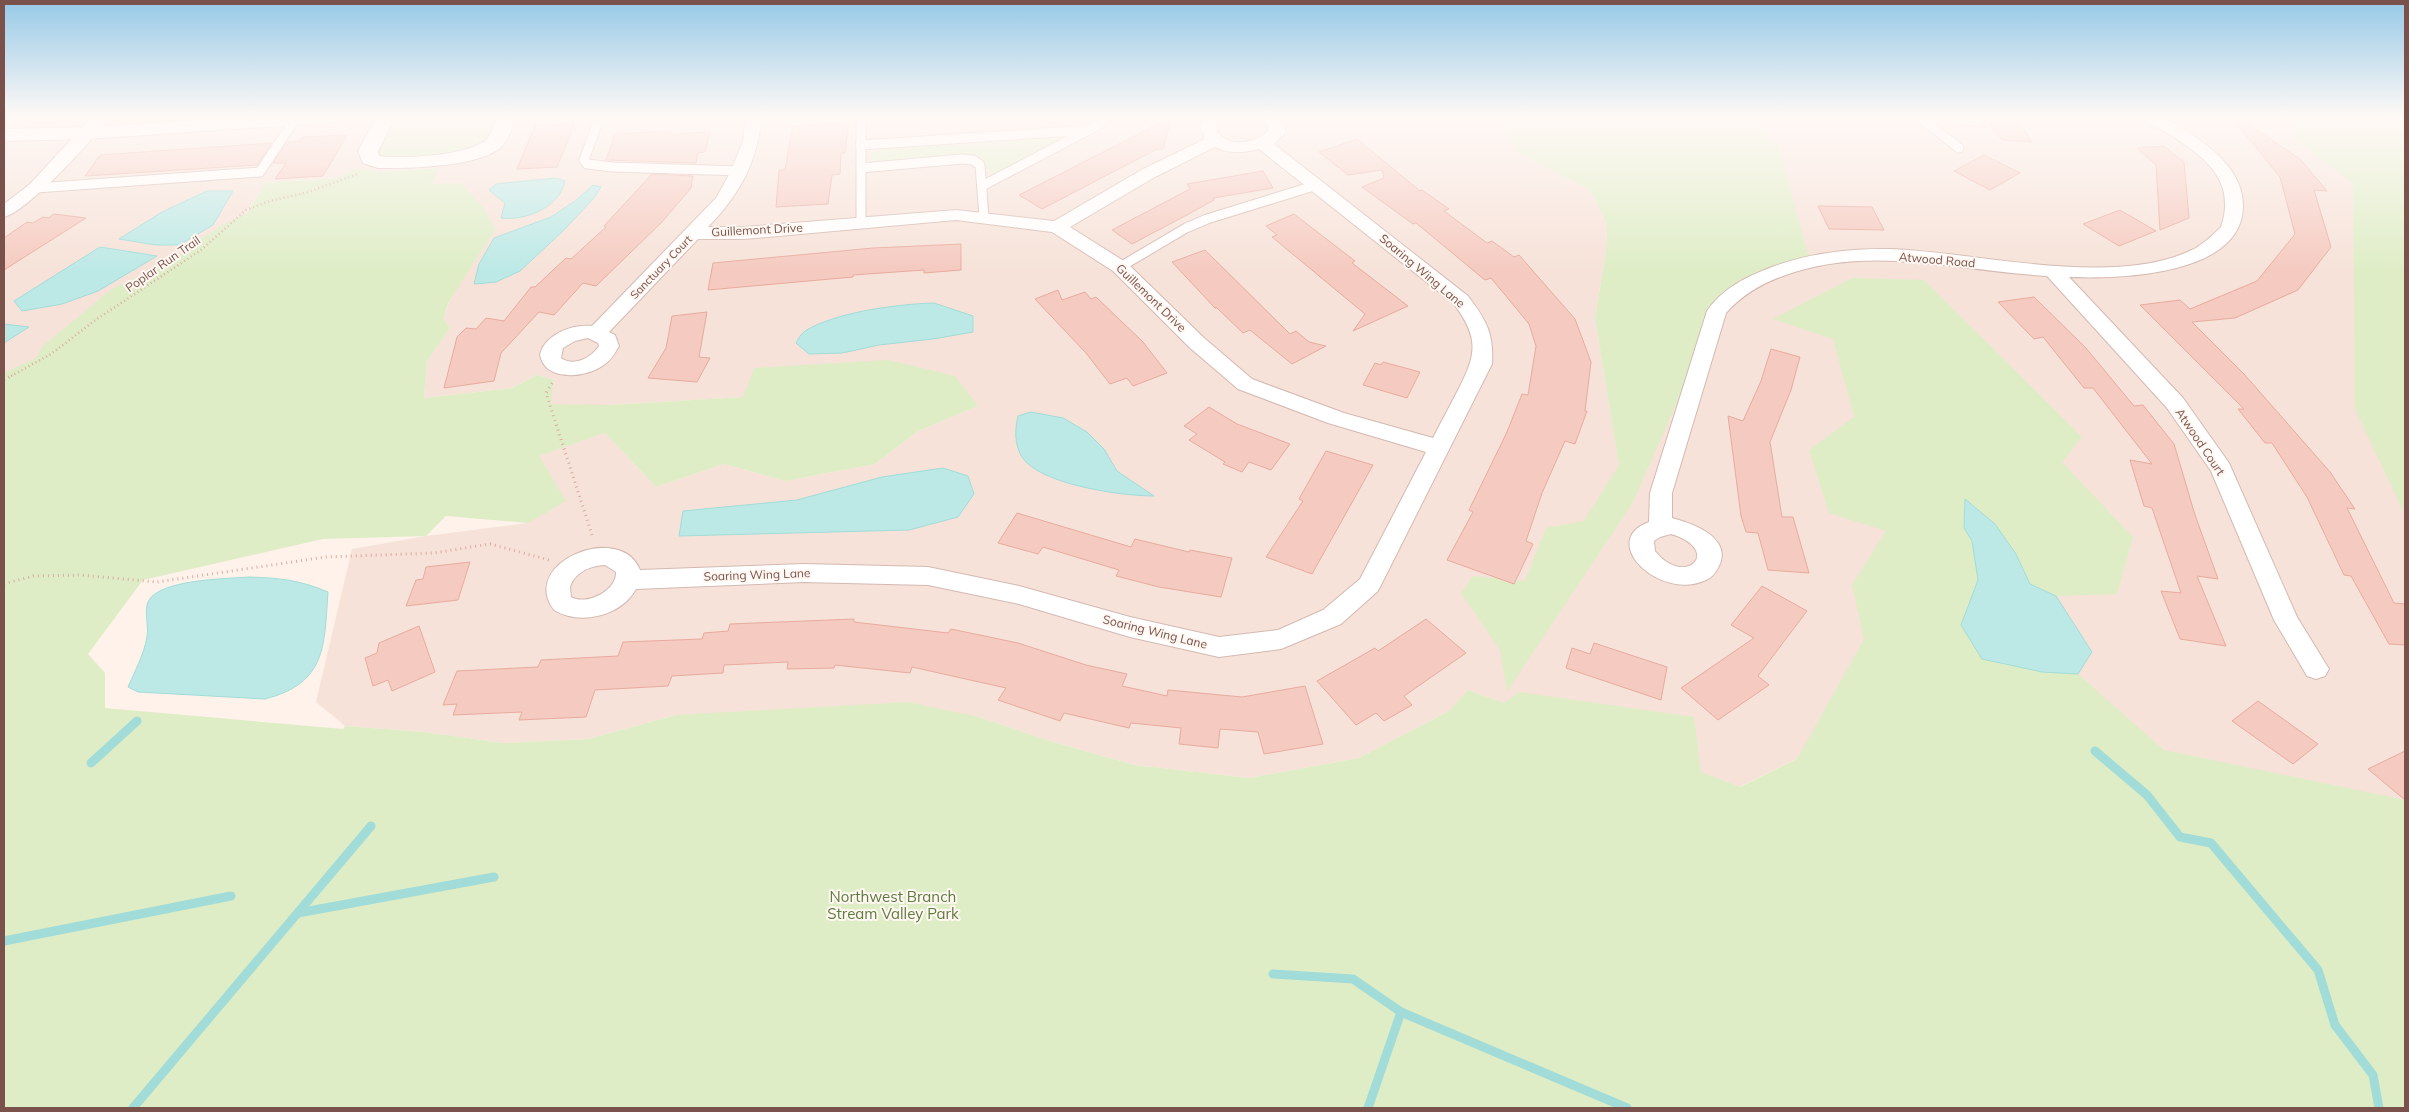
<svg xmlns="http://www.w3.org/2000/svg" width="2409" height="1112" font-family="Mulish,sans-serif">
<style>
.residential{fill:#f6e2d8}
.green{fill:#deedc6}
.water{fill:#bce9e6;stroke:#a2dcd8}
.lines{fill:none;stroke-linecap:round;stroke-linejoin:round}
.stream{stroke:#a2dcd8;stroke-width:9}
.building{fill:#f5cac0;stroke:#e8ab9f}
.service-casing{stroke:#d4b9b1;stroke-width:11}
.minor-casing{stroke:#d4b9b1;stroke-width:2}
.tertiary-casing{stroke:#d4b9b1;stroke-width:2}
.path-far1{stroke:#dbaca2;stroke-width:2.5;stroke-dasharray:1 3;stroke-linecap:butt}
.path{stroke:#dbaca2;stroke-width:3;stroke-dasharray:1 4;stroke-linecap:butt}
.service{stroke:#fff;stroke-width:9}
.minor{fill:#fff;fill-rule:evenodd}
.tertiary{fill:#fff;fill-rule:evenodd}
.labels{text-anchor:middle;stroke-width:4;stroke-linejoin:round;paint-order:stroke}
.far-street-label{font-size:11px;fill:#7b524b;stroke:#fff7f2}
.street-label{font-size:12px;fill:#7b524b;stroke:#fff7f2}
.near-park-label{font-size:15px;fill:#5e7b3f;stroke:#fff7f2}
</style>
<rect width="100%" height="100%" fill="#fef2ea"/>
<path class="residential" d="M4 116H1521L1498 123 1520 153 1590 190 1607 224 1606 251 1595 318 1619 464 1778 145 1751 116H2366L2405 335V848L1887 715 1739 787 1544 713 1542 717 1468 690 1449 711 1359 758 1249 778 1135 765 1053 742 979 717 676 715 588 739 503 743 425 732 345 726 316 702 352 549 426 536 528 523 538 456 605 433 656 487 724 464 786 481 875 464 918 431 978 406 743 397 609 405 549 415 554 380 537 375 512 388 424 398 427 361 450 328 443 318 478 231 429 188 438 168 380 172 357 168 336 178 265 183 240 222 29 368 4 388Z"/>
<g class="green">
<path d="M395 116H497L485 142 457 155 389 158 380 154 377 148Z"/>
<path d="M1521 116H1751L1778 145 1810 261 1759 280 1717 311 1633 502 1507 692 1500 650 1461 593 1473 576 1525 581 1546 528 1584 521 1619 465 1595 318 1606 251 1607 224 1590 190 1520 153 1498 123Z"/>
<path d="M2297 116H2405V515L2355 409 2353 183 2295 139Z"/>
<path d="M1050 138H1058L1059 142 999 174 991 173 981 158 974 155 876 161 870 157 872 151 886 149Z"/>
<path d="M357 168 380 172 439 168 431 184 461 183 484 208 495 229 449 302 443 318 450 328 427 361 424 398 512 388 537 375 554 380 551 404 609 405 743 397 754 368 889 360 955 376 978 406 918 431 875 464 786 481 724 464 656 487 605 433 539 456 566 501 528 523 446 516 426 536 323 539 143 580 88 654 105 673V708L343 729 345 726 425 732 503 743 588 739 676 715 908 702 979 717 1053 742 1135 765 1249 778 1359 758 1449 711 1468 690 1504 703 1519 692 1694 717 1701 772 1740 787 1797 759 1864 639 1852 585 1886 531 1829 513 1809 450 1854 417 1833 339 1773 319 1852 278 1924 280 2082 437 2062 462 2133 537 2117 594 2056 596 2030 584 2016 554 1995 524 1965 499 1964 528 1972 541 1978 580 1961 625 2042 672 2078 674 2164 750 2405 800V1108H4V373L36 358 43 346 113 288 162 266 220 226 246 214 265 183 336 178Z"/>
</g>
<g class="water">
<path d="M556 178 565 181C560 207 526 221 501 218L505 203 489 190 496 184Z"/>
<path d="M593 185 601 187 594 198 563 231 520 271 496 282 474 284 479 264 494 238 551 217 575 201Z"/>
<path d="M207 191H233L213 225 179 245H156L119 239 162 212Z"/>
<path d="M100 247 157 256 98 291 62 304 22 311 14 301Z"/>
<path d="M934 303 973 316V332L933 339 879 345 842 353 809 354 796 343C798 339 801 334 805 331 836 312 898 304 934 303Z"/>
<path d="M4 324 29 327 4 343Z"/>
<path d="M1031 412 1063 418 1087 432 1104 449 1117 471 1154 496C1123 496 1040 485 1022 457 1014 444 1015 429 1018 416Z"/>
<path d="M943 468 968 476 974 494 958 517 909 530 679 536 683 511 797 500 882 477Z"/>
<path d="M1965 499 1995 524 2016 554 2030 584 2056 596 2092 652 2078 674 2042 672 1982 659 1961 625 1978 580 1972 541 1964 528Z"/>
<path d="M249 577C279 578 300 580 328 592 324 646 327 683 265 699L138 692 128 687C135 671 144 654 147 637 149 626 144 612 148 602 158 579 227 579 249 577Z"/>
</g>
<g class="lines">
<g class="stream">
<path d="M2095 751 2147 795 2180 837 2211 843 2318 970 2335 1025 2373 1075 2379 1108"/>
<path d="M91 763 137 721"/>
<path d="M298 913 494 877"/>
<path d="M4 941 231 896"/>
<path d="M1273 974 1353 979 1401 1012"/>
<path d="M133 1108 371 826"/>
<path d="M1368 1108 1401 1012 1627 1108"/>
</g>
</g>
<g class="building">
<path d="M2236 116 2300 159 2327 191 2314 190 2331 247 2298 290 2235 318 2192 322 2244 374 2330 472 2355 509 2347 508 2394 603 2405 604V645L2389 644 2351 576 2344 575 2307 497 2272 443H2265L2238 409H2244L2140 305 2180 300 2190 309 2257 281 2295 234 2280 177 2233 119Z"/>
<path d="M1172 117 1163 149H1157L1042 209 1019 195Z"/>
<path d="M1987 118 2017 119 2032 142 2002 140Z"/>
<path d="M849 122 845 153H841L840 174 832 175 828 204 776 207 779 170H785L793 126Z"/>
<path d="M575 123 557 167 517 169 535 126Z"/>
<path d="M671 131 670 134 710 132 705 152 698 153 696 163 606 160 615 134Z"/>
<path d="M347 135 323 176 275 179 286 163H273L287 142 300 141 302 137Z"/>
<path d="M1357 139 1420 191 1422 190 1449 209 1444 211 1487 243 1492 241 1514 257 1519 255 1575 319 1591 362 1585 411H1587L1575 444 1565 441 1542 493 1526 541 1533 544 1514 584 1447 560 1473 512 1469 510 1507 432 1522 394 1528 395 1536 346 1529 324 1491 278 1485 280 1416 223 1413 224 1362 187 1384 178 1382 170 1348 175 1319 152Z"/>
<path d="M272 143 257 165 85 176 100 155Z"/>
<path d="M2164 146 2184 162 2189 218 2160 230 2156 165 2137 148Z"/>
<path d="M1984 155 2020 173 1990 190 1954 171Z"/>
<path d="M1263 171 1273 188 1213 198 1214 200 1185 216 1132 244 1112 230 1190 189 1187 184Z"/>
<path d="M652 174 693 176 691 188 661 223 596 286 583 283 554 315 539 312 501 353 494 381 444 388 457 337 466 328 476 329 486 318 504 321 531 287H535L566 258 571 259 606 227 604 226Z"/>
<path d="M1818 206 1872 207 1884 230 1829 229Z"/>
<path d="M2120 210 2156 231 2119 246 2083 224Z"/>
<path d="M54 214 86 218 4 270V238L27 222 33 223 43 217 48 218Z"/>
<path d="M1294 214 1355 261 1352 263 1408 306 1353 331 1365 314 1272 237 1277 235 1266 226Z"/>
<path d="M961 244V270L924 273V270L853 275V277L708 290 713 263 873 248Z"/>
<path d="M1205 250 1290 334 1296 331 1309 342 1326 346 1292 364 1250 330 1243 333 1217 308H1215L1172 262Z"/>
<path d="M1058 290 1062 300 1085 292 1091 299 1096 297 1143 342 1167 373 1133 386 1127 378 1110 384 1086 353 1035 299Z"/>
<path d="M2034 297 2085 347 2134 406 2143 405 2174 444 2195 515 2218 579 2197 576 2226 646 2180 639 2161 591 2181 593 2152 508 2144 506 2130 460 2152 464 2093 388H2084L2043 337 2034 339 1998 302Z"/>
<path d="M707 312 699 357 710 358 697 382 648 378 666 348 672 316Z"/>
<path d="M1771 349 1800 357 1791 390 1770 442 1782 517H1793L1809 573 1768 570 1758 533 1746 532 1741 516 1728 416 1743 421 1761 381Z"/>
<path d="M1383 362 1420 372 1407 398 1363 385 1375 363 1381 365Z"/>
<path d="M1209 407 1237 424 1290 444 1271 470 1249 462 1242 472 1223 464 1225 462 1189 440 1197 434 1184 426Z"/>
<path d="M1326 451 1373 465 1312 574 1266 557 1303 501 1299 499Z"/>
<path d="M1017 513 1131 547 1135 539 1189 552 1190 550 1232 558 1221 597 1159 587 1116 576 1119 570 1043 547 1038 554 998 543Z"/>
<path d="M470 562 458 600 406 606 416 580 423 579 426 567Z"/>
<path d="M1762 586 1807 611 1758 676 1769 685 1718 720 1681 688 1754 638 1731 625Z"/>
<path d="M854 619V622L948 633 951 629 1018 643 1086 665 1127 674 1122 686 1167 696 1168 690 1242 697 1305 686 1323 744 1264 754 1258 732 1220 729 1218 748 1179 744 1181 728 1131 723 1129 728 1064 713 1060 721 998 700 1006 688 912 667 910 673 835 665 834 668 787 669 788 662 724 665 723 673 672 676 668 686 595 690 586 717 519 720 522 712 453 715 457 704 443 705 457 671 538 667 541 660 618 656 623 642 702 639 704 633 728 631 730 624Z"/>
<path d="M1426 619 1466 653 1404 696 1412 705 1384 721 1376 713 1356 725 1317 681 1375 648 1378 651Z"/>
<path d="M419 626 435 672 392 691 388 680 373 686 365 658 377 653 379 643Z"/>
<path d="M1594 643 1667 667 1661 700 1566 668 1572 648 1590 654Z"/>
<path d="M2258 701 2318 744 2293 764 2232 721Z"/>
<path d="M2405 751V800L2368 769Z"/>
</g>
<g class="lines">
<g class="service-casing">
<g id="service">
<path d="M600 116 584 160 587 164 613 167 740 171"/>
<path d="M861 116V222"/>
<path d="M1909 116 1923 120 1959 148"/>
<path d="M1923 120 1932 118 1979 121"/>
<path d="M860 145 1089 130"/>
<path d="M861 168 962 159 973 160 980 165 984 217"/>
<path d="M982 186 1100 124 1107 116"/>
<path d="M36 188 260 172 297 116"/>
<path d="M1120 267 1186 228 1207 219 1317 185"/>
</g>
</g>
<g class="minor-casing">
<g id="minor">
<path d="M93 116H110C95 138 27 212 4 217V204L30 184Z"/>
<path d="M746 116H762C757 163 740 194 708 227H744L956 210 1054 221 1143 169 1205 139 1200 126 1207 116H1226L1218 124 1217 131C1228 148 1254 144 1268 131V126L1259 116H1276L1285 125V133L1274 144 1468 296C1486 320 1494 333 1492 364L1378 591 1341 624 1281 649 1219 657 1130 637 1019 604 928 585 804 582 636 589C621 616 580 626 554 610 518 562 621 521 640 570L804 564 928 567 1019 586 1130 617 1219 637 1278 630 1323 610 1360 579 1426 452 1328 423 1238 389 1189 347 1113 271 1052 232 956 220 744 239H698L609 332 615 335 619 346C615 353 611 360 605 364 588 378 544 383 540 354 546 334 572 324 592 326L716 198 731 171 743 141ZM1215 147C1229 154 1244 153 1259 149L1454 304C1479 338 1477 354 1458 390 1450 406 1441 422 1433 438L1344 413 1252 379 1203 337 1127 263 1070 227 1155 177ZM588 338 598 343 599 346C591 358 574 367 561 358L563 348 575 341ZM605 565 616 572C617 590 587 606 571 597L570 587C575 572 590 566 605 565Z"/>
<path d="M2142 116C2164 114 2175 123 2193 135 2217 152 2244 175 2243 207 2241 276 2119 279 2069 277L2183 398 2229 463 2297 617 2329 669 2325 676 2316 679 2307 676 2274 620 2211 471 2167 408 2047 276C1958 271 1869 244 1783 276 1761 284 1742 295 1726 313L1672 493V518C1691 523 1733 537 1719 566 1716 572 1713 577 1706 580 1660 602 1597 541 1649 522L1650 493 1707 311C1723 288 1746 277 1772 267 1810 253 1850 248 1891 249 1977 252 2115 289 2194 249 2203 244 2213 235 2221 227 2237 180 2204 156 2167 133 2159 128 2147 124 2142 116ZM1671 534C1724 550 1685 589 1655 551L1654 541 1660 537Z"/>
</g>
</g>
<g class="tertiary-casing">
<g id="tertiary">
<path d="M259 116H349L346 120 339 122 88 139 4 141V129L88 127Z"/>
<path d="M377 116H396L378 151 379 156C404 159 466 156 486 140 492 134 494 123 498 116H517C512 126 510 139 501 147 481 166 416 168 389 168H378L363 163 358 151Z"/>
</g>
</g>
<g class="path-far1">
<path d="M426 116 424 120 467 116"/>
<path d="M11 376 51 354 97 319 201 250 246 210 270 201 308 192 358 174"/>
</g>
<g class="path">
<path d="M4 380 13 375"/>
<path d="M552 383 546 393 593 538"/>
<path d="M4 584 33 576 80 575 157 582 326 557 434 553 490 544 549 560"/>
</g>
<use href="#service" class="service"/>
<use href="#minor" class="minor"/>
<use href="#tertiary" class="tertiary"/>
</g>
<linearGradient id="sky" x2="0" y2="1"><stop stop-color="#96c9e7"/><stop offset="0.43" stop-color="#fff9f6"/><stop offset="1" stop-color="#fff9f6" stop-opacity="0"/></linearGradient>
<rect width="2409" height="271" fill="url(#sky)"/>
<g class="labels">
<g class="far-street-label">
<text transform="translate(661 267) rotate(-46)" y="4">Sanctuary Court</text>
</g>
<g class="street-label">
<text transform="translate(757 230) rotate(-3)" y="4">Guillemont Drive</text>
<text transform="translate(1937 260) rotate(5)" y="4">Atwood Road</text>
<text transform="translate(163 264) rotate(-35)" y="4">Poplar Run Trail</text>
<text transform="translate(1422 271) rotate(40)" y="4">Soaring Wing Lane</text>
<text transform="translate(1151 298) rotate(44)" y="4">Guillemont Drive</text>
<text transform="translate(2200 442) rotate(56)" y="4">Atwood Court</text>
<text transform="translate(757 575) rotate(-2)" y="4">Soaring Wing Lane</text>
<text transform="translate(1155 632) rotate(14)" y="4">Soaring Wing Lane</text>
</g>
<g class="near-park-label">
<text x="893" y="902">Northwest Branch<tspan x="893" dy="17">Stream Valley Park</tspan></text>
</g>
</g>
<rect width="2409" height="1112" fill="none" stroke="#7b524b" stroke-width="10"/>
</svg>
